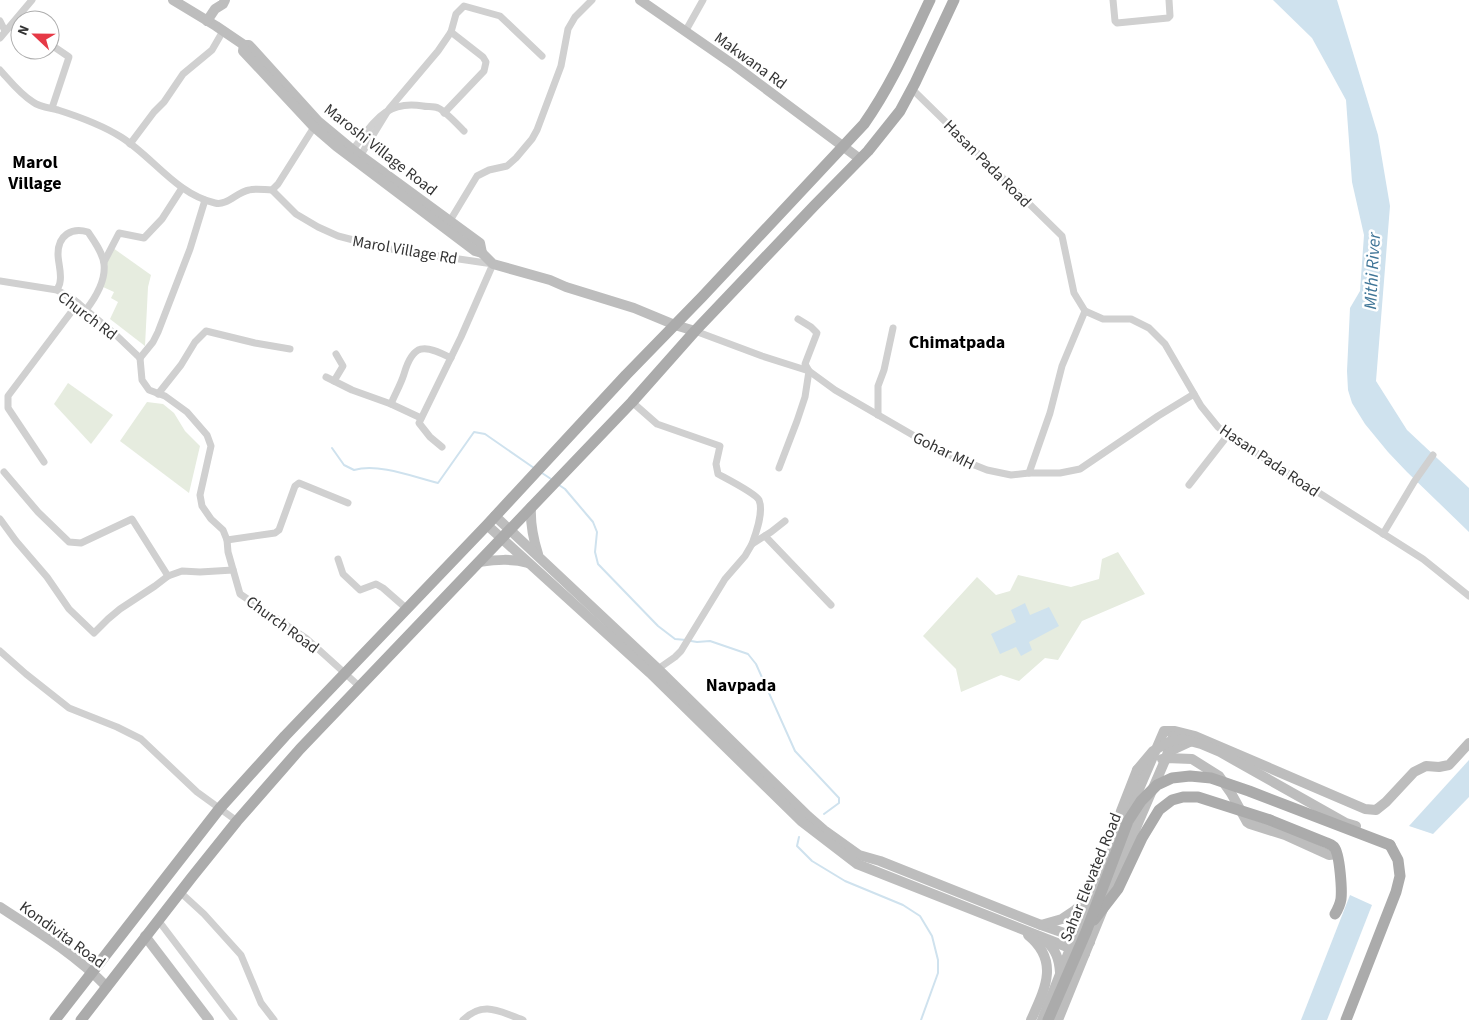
<svg xmlns="http://www.w3.org/2000/svg" width="1469" height="1020" font-family="'Source Sans 3',sans-serif">
<style>
.green{fill:#e6ecdf}
.water{fill:#cfe2ee}
.lines{fill:none;stroke-linecap:round;stroke-linejoin:round}
.stream{stroke:#cfe2ee;stroke-width:2}
.street{stroke:#d0d0d0;stroke-width:7}
.secondary{stroke:#bdbdbd;stroke-width:10}
.primary{stroke:#ababab;stroke-width:11}
.secondary-bridge{stroke:#bdbdbd;stroke-width:10}
.primary-bridge{stroke:#ababab;stroke-width:11}
.labels{text-anchor:middle;stroke-width:5;stroke-linejoin:round;paint-order:stroke}
.street-label{font-size:16px;fill:#333;stroke:#fff}
.neighbourhood-label{font-size:18px;font-weight:bold;fill:#000;stroke:#fff}
.water-label{font-size:18px;font-style:italic;fill:#3f7597;stroke:#fff}
</style>
<rect width="100%" height="100%" fill="#fff"/>
<g class="green">
<path d="M113 248 151 275 148 287 145 346 110 319 118 302 111 298 114 292 103 287 105 265Z"/>
<path d="M68 383 113 415 91 444 54 404Z"/>
<path d="M147 402 163 404 174 413 185 431 200 446 189 493 120 441Z"/>
<path d="M1118 552 1145 594 1082 621 1058 660 1045 658 1019 681 1001 675 961 692 956 669 923 636 977 577 996 595 1010 591 1018 575 1071 587 1099 579 1102 559Z"/>
</g>
<g class="water">
<path d="M1273 0H1337L1378 135 1390 206 1376 381 1407 430 1469 488V532L1407 472 1388 452 1365 424 1352 403 1348 390 1347 371 1350 308 1360 291 1364 235 1352 182 1346 100 1312 38Z"/>
<path d="M1025 603 1030 615 1049 607 1059 626 1029 642 1032 650 1021 656 1016 647 1000 654 991 634 1016 622 1011 610Z"/>
<path d="M1469 760V797L1433 834 1409 826Z"/>
<path d="M1350 895 1372 905 1327 1020H1301Z"/>
</g>
<g class="lines">
<g class="stream">
<path d="M332 448 344 465 354 470C379 463 414 477 438 483L474 432 485 434 534 468"/>
<path d="M542 473 551 479"/>
<path d="M559 485 565 489 593 522 597 532 595 552 598 564 658 626 675 639 686 640"/>
<path d="M691 641 697 642 710 641 748 654 756 664 795 751 839 798V803L824 814"/>
<path d="M799 837 797 846 812 861 845 881 903 905 920 916 932 936 938 960V973L921 1020"/>
</g>
<g class="street">
<path d="M1113 0 1115 21 1117 23 1168 18 1170 16 1169 0"/>
<path d="M0 21 5 31"/>
<path d="M685 32 703 0"/>
<path d="M0 38 32 0"/>
<path d="M50 44 69 57 52 108"/>
<path d="M0 70C10 81 20 94 33 102 39 107 50 108 58 110 80 117 102 125 121 137 153 157 176 194 215 203 227 206 237 192 249 190 256 188 265 190 272 190L278 184 314 127"/>
<path d="M912 89 1062 236 1074 293 1085 311 1103 319H1131L1149 328 1165 344 1201 406 1218 427 1228 435 1423 559 1469 596"/>
<path d="M444 113 484 71 486 62 483 57 451 32"/>
<path d="M130 144 154 112 164 102 183 74 212 50 223 31"/>
<path d="M350 153C372 127 382 99 423 106 427 107 434 106 438 108 444 110 459 126 464 131"/>
<path d="M359 158 389 109 438 51 451 32 456 14 464 6 500 16 542 56"/>
<path d="M272 190 296 214 318 227 338 236 384 248 493 264 461 337 419 423 430 437 442 447"/>
<path d="M448 224 477 176 489 170 507 166 516 158 532 139 537 130 561 66 568 29 575 17 592 0"/>
<path d="M104 262 119 233 144 238 162 219 182 188"/>
<path d="M0 281 57 290 73 299 117 336 140 358"/>
<path d="M57 290C58 287 60 285 60 282 62 273 58 263 58 254 58 235 72 227 88 232 94 241 103 253 104 264 106 281 96 297 86 310"/>
<path d="M695 331 762 356 809 371 835 390 942 452 987 470 1011 475 1029 473H1060L1080 469 1158 416 1194 394"/>
<path d="M140 358 142 380 149 390 165 396 187 412 207 435 211 446 200 495 202 506 211 519 223 530 227 540 228 552 240 594 307 639 359 686"/>
<path d="M140 358 153 342 158 332 190 249 205 200"/>
<path d="M326 377 352 390 391 404C395 394 401 384 404 374 413 343 424 344 451 358"/>
<path d="M334 381 343 366 336 354"/>
<path d="M158 394 181 365 195 342 206 331 255 343 290 349"/>
<path d="M632 402 657 424 720 446 716 464 718 474C727 479 755 493 759 500 764 512 756 533 752 544"/>
<path d="M391 404 421 418"/>
<path d="M878 415V386L884 370 893 328"/>
<path d="M44 462 8 408V396L78 303"/>
<path d="M779 468 797 421 805 397 809 371 805 364 817 333 811 327 798 319"/>
<path d="M4 472 38 512 69 542 81 543 132 519 168 576"/>
<path d="M1029 473 1050 413 1062 366 1085 311"/>
<path d="M1189 485 1228 435"/>
<path d="M0 519 16 541 47 577 69 609 94 633 108 619 120 609 155 586 168 576 182 571 200 572 233 570"/>
<path d="M1383 534 1414 482 1433 455"/>
<path d="M765 536 831 605"/>
<path d="M227 540 275 533 279 530 295 486 299 483 348 503"/>
<path d="M338 559 343 574 360 590 376 584 383 588 407 609"/>
<path d="M0 651 26 674 69 708 117 727 141 739 197 792 237 821"/>
<path d="M655 671 675 657 681 651 725 579 745 556 752 544 771 532 785 521"/>
<path d="M180 892 204 914 241 955 261 1003 274 1020"/>
<path d="M158 920 234 1020"/>
<path d="M463 1020C484 1000 500 1012 523 1020"/>
</g>
<g class="secondary">
<path d="M173 0 216 26 244 45H249L318 121 353 150 480 243 482 253"/>
<path d="M640 0 734 65 860 159"/>
<path d="M207 21 215 9 223 4 225 0"/>
<path d="M244 45 243 51 314 127 336 146 475 251 482 253 493 264 550 280 566 287 634 308 675 325 695 331"/>
<path d="M531 507C530 524 533 538 538 554"/>
<path d="M495 516 658 669 808 816 824 830 859 855 880 861 1041 925 1090 942"/>
<path d="M487 525 650 673 801 821 857 864 1085 954"/>
<path d="M479 562C495 560 512 558 528 563"/>
<path d="M1168 752 1196 739"/>
<path d="M1162 759 1166 758 1192 759 1219 776 1231 793 1247 822 1250 824 1285 835 1329 855 1337 854"/>
<path d="M1127 817 1164 731H1175L1195 736 1365 809 1376 810 1386 802 1414 772 1426 766 1439 767 1449 765 1469 743"/>
<path d="M1112 851 1121 811 1137 770"/>
<path d="M0 907C37 931 76 955 107 987"/>
<path d="M1041 925 1062 919 1074 911 1090 897"/>
<path d="M1028 935C1060 961 1045 989 1031 1020"/>
<path d="M145 936 209 1020"/>
<path d="M1046 941C1056 950 1059 959 1060 972"/>
<path d="M1042 1020 1075 936 1111 853"/>
<path d="M1058 1020 1138 823 1166 758 1173 736"/>
</g>
<g class="primary">
<path d="M1270 820 1327 843C1330 844 1332 845 1334 847 1340 854 1342 890 1341 899 1340 905 1338 909 1335 914"/>
<path d="M55 1020 220 808 285 736 487 525 626 375 702 297 864 124C892 84 909 44 930 0"/>
<path d="M81 1020 192 877 237 821 300 749 632 402 695 331 814 206 868 151 900 111 915 83 954 0"/>
<path d="M1346 1020 1396 892 1400 876 1398 860 1390 845"/>
</g>
<path class="secondary-bridge" d="M1137 770 1153 751 1169 742 1182 739 1201 744 1220 752 1346 823 1356 826"/>
<g class="primary-bridge">
<path d="M1094 920 1118 889 1142 838 1159 810 1172 800 1183 797H1198L1270 820"/>
<path d="M1048 1020 1086 932 1128 821 1141 801 1157 785 1172 778 1190 776 1211 778 1249 791 1390 845"/>
</g>
</g>
<g class="labels">
<g class="street-label">
<text transform="translate(751 60) rotate(36)" y="6">Makwana Rd</text>
<text transform="translate(381 149) rotate(38)" y="6">Maroshi Village Road</text>
<text transform="translate(988 163) rotate(45)" y="6">Hasan Pada Road</text>
<text transform="translate(405 249) rotate(10)" y="6">Marol Village Rd</text>
<text transform="translate(88 315) rotate(37)" y="6">Church Rd</text>
<text transform="translate(944 450) rotate(26)" y="6">Gohar MH</text>
<text transform="translate(1270 460) rotate(34)" y="6">Hasan Pada Road</text>
<text transform="translate(283 624) rotate(36)" y="6">Church Road</text>
<text transform="translate(1090 877) rotate(-68)" y="6">Sahar Elevated Road</text>
<text transform="translate(63 934) rotate(36)" y="6">Kondivita Road</text>
</g>
<g class="neighbourhood-label">
<text x="35" y="168">Marol<tspan x="35" dy="21">Village</tspan></text>
<text x="957" y="348">Chimatpada</text>
<text x="741" y="691">Navpada</text>
</g>
<g class="water-label">
<text transform="translate(1372 271) rotate(-87)" y="6">Mithi River</text>
</g>
</g>
<g transform="translate(35 35) rotate(292)"><circle r="24" fill="#ffffff" stroke="#adadad"/>
<path d="M0-4L9 19L0 12L-9 19Z" fill="#e63946"/>
<text y="-8" font-size="14" font-weight="bold" text-anchor="middle" fill="#333333">N</text>
</g>
</svg>
